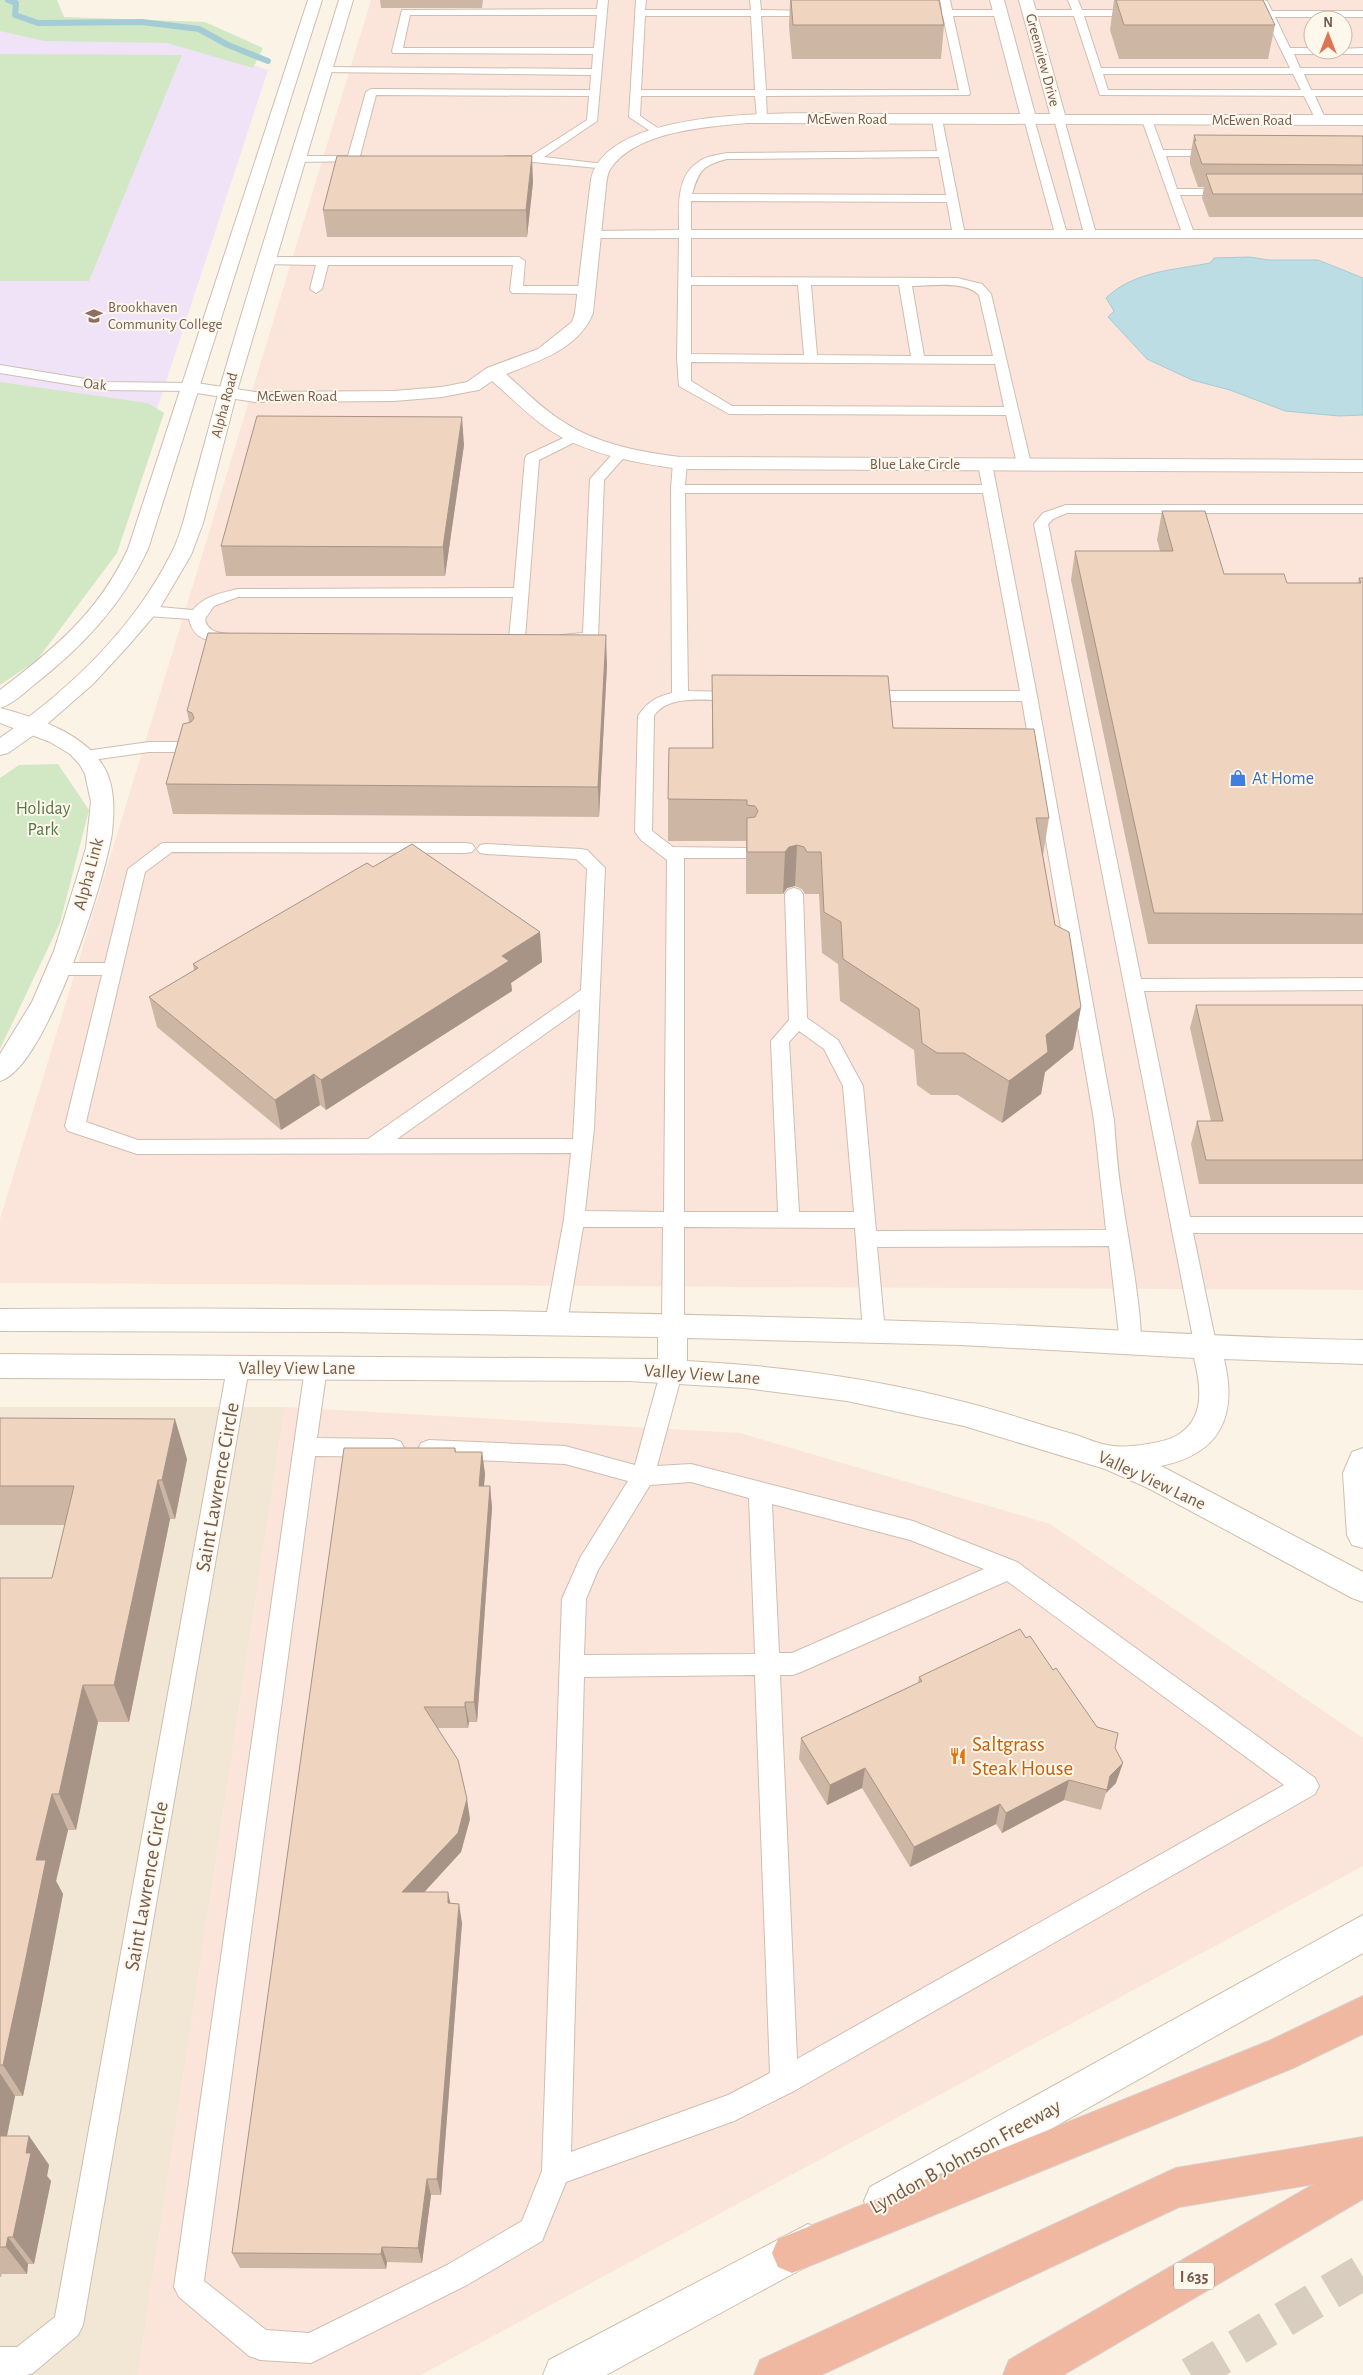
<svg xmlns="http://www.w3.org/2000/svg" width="1363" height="2375" font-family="'Alegreya Sans',sans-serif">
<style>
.residential{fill:#f2e6d5}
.commercial{fill:#fbe5db;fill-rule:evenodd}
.education{fill:#f0e3f7}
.green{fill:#d2e8c5}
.water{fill:#bcdde3;stroke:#a3ccd5}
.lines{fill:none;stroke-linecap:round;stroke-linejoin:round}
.stream{stroke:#a3ccd5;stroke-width:6}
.motorway-tunnel{stroke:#d9cdc0;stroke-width:36;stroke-dasharray:36 18;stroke-linecap:butt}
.service-casing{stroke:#cebeb0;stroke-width:2}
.minor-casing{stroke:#cebeb0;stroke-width:2}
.tertiary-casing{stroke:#cebeb0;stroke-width:2}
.secondary-casing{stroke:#d1bead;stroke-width:2}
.motorway-casing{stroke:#d8d1cd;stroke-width:2}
.service{fill:#fff;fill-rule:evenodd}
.minor{fill:#fff;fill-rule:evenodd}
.tertiary{fill:#fff;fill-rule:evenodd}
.secondary{fill:#fff;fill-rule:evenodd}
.motorway{fill:#f1b8a1;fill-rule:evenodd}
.wall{fill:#ceb6a4}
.shaded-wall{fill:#a79486}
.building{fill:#efd4bf;stroke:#a79486}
.labels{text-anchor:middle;stroke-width:4;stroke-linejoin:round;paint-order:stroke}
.far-street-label{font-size:15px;fill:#735b4c;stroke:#fef7ec}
.far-education-label{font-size:15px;fill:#785e54;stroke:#fef7ec;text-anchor:start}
.shield{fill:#fef7ec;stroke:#9d8a7c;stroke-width:1}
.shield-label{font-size:16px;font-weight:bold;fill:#735b4c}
.shop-label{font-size:18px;fill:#366cbe;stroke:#fef7ec;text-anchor:start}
.park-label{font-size:18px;fill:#537845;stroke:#fef7ec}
.street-label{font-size:18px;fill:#735b4c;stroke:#fef7ec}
.near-street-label{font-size:21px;fill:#735b4c;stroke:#fef7ec}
.near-food-label{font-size:21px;fill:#c56008;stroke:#fef7ec;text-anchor:start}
</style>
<rect width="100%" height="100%" fill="#fbf3e6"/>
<path class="residential" d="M0 1407H285L138 2375H0Z"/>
<g class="commercial">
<path d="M371 0H1363V1290L0 1283V1219ZM1313 20H1343V50H1313Z"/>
<path d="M285 1407 740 1433 1050 1524 1363 1738V1866L421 2375H138Z"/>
</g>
<path class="education" d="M0 19 170 39 268 70 107 562 0 675Z"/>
<g class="green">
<path d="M0 0H57L64 17 205 22 263 48 253 68 167 43 44 41 0 31Z"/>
<path d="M0 54 182 55 89 281H0Z"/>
<path d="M0 382 148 403 164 413 117 553 37 660 0 685Z"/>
<path d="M58 764 89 810 60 923 0 1049V778L19 765Z"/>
</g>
<path class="water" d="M1250 257 1268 260H1318L1363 278V415L1339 416 1285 411 1230 390 1192 380 1147 359 1108 317 1114 311 1106 298C1134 271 1174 270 1210 263L1214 258Z"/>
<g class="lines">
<path class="stream" d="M8 0 16 3 15 15 38 23 142 22 199 29 228 45 268 61"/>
<path class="motorway-tunnel" d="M1191 2375 1363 2272"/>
<g class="service-casing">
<g id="service">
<path d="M598 0H608L597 121 544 157 604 164 610 167 608 169 533 162H506L500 159 506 156H531L587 120 589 96 376 95 360 156 366 157V161L297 162 291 159 297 156H348L366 92 371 89 590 90 591 75 320 72V68L324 67 592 69 593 54 393 53 392 51 402 10 597 9ZM410 15H597L594 48H403Z"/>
<path d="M636 0H646L645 10H751L750 0H760L761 10 820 11V15L816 16H761L766 90H959L943 16H935L930 13 931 11 942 10 940 0H950L952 10H1001L1006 13 1001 16H953L970 93 969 95 766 96 767 118 762 121 757 118 755 96H641L640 116 662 131 664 133 658 136 629 117ZM645 16H751L755 90H641Z"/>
<path d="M1068 0H1078L1082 10H1138L1143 13 1138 16H1084L1101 68H1290L1265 17H1242L1238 16V12L1262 11 1258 3 1263 0 1267 1 1272 11H1363V17H1275L1290 48H1313V50L1363 48V54H1294L1300 68H1363V74H1304L1311 90H1363V96H1315L1326 120 1321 123 1316 120 1304 96 1100 95 1074 16H1030L1025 13 1030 10H1072ZM1103 74H1293L1301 90H1108Z"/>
<path d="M937 116 942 119 964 230H1054L1024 119 1029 116 1034 119 1066 230H1083L1054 119 1059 116 1064 119 1095 230H1181L1142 120 1147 117 1152 120 1163 150H1219L1225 153 1219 156H1166L1177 189H1229L1235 192 1229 195H1180L1193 230H1363V238H691V277L957 278 982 284 991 294 1031 464 1024 468 1017 464 1006 415 729 414 679 386 677 358 679 238H593L587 234 589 231 679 230C679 209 676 177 697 163 705 156 717 155 727 153L937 151 932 119ZM939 157 946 195 692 194C699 170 703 165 727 159ZM691 201 947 202 952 230H691ZM691 285H798L804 355 691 354ZM811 285H899L911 356 817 355ZM912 286C932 286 964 280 979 295L993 356H924ZM691 362 995 364 1004 407 732 406 691 381Z"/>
<path d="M266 257H519L525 261 523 286H587L593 290 587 294 512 293 510 290 513 265H328L322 289 316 293 310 289 316 265 262 264 260 261Z"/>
<path d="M0 365 104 382 190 383 197 387 190 391 104 390 0 373Z"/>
<path d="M576 432 581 433 583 436 581 439 539 460 525 638 522 641H512L509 638 513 597H238L214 606 205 619C208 636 226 632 239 636L242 639C235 648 208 642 199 636 193 632 191 626 189 619L148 616 140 611 148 606 193 610C204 596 221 593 238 589L514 588 525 458 527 455Z"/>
<path d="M622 448 629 452 604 480 598 638 590 643 561 641 558 638 561 635 583 633 590 479 617 449Z"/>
<path d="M680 459 687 463 685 485H982L978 464 985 460 992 464 1037 696 1114 1120C1116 1148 1118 1176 1123 1203 1126 1228 1147 1334 1139 1350L1131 1352 1123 1350 1120 1344 1109 1246 877 1247 885 1332 882 1338 874 1340 866 1338 863 1332 855 1228 684 1227V1325L680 1331 673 1333 666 1331 662 1325 663 1227H583L567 1323 563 1329 556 1331 549 1329 545 1323 564 1219 571 1153 137 1154 68 1131 65 1126 102 975H60L54 973 51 969 54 965 60 963H105L128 869 162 843H466L472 844 475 848 472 852 466 853 172 852 145 872 86 1122 138 1140 368 1139 581 990 587 869 576 859 486 854 480 853 477 849 480 845 486 844 581 849 587 850 605 868 594 1129 585 1211 664 1212 667 860 641 840 635 832 638 716C647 702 656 697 672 693L671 489 673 463ZM685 493H983L1020 691H863L857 693 855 696 857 699 863 701H1022L1094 1120 1106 1230 876 1231 863 1086 838 1040 807 1018 803 894 800 890 794 888 788 890 785 894 789 1020 771 1041 778 1212H684V858H746L752 857 755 853 752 849 746 848 673 847 652 831 654 716C669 692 715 701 739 702L745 700 747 697 745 694 739 692 688 691ZM580 1009 573 1139H397ZM799 1031 824 1049 843 1086 854 1212H799L789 1042Z"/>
<path d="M1066 505H1363V513H1067L1053 519 1048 524 1141 979 1363 978V990L1144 991 1190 1217H1363V1233H1193L1217 1348 1214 1354 1206 1356 1198 1354 1195 1348 1034 524 1043 513Z"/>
<path d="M149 742H191L197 744 199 747 197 750 191 752H149L85 761 79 760 77 756 79 752 85 751Z"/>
<path d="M238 1359 246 1362 249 1368 83 2325 78 2335 33 2373 27 2375H0V2347H17L55 2317 227 1368 230 1362Z"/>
<path d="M316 1359 324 1362 327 1368 317 1438 393 1439 401 1442 404 1448 401 1454 393 1457 315 1456 204 2281 266 2330 309 2333 447 2265 522 2221 542 2171 562 1599 580 1558 628 1481 565 1464 429 1458 421 1455 418 1449 421 1443 429 1440 565 1446 635 1465 661 1370 664 1364 672 1361 680 1364 683 1370 657 1466 691 1464 913 1521 1017 1562 1315 1778 1319 1786 1315 1794 794 2091 734 2121 566 2182 542 2241 467 2285 311 2363 260 2360 249 2356 179 2297 174 2287 305 1368 308 1362ZM691 1482 749 1498 755 1654 584 1655 586 1599 598 1570 650 1485ZM772 1504 910 1540 984 1569 792 1653H779ZM1007 1581 1284 1785 797 2059 780 1675H793L801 1672ZM755 1675 770 2073 728 2095 571 2152 584 1677Z"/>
</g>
</g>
<g class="minor-casing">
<g id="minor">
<path d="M990 0H1004L1035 114H1050L1019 0H1033L1065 115H1363V125L747 123C706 127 637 131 611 168 607 173 607 180 606 186L593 313C580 348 537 362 506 374 524 390 541 408 562 421 597 444 639 452 680 457L1363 460V472L680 469C635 463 586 454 548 429 528 415 511 397 492 381L479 390 473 391 442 397 394 401 255 402 190 392 184 391 181 387 184 383 190 382 255 392 394 391 442 387 467 382 487 368 538 349 572 322 575 313 591 179C609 102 808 114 868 114 919 114 970 114 1020 114Z"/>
<path d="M0 708C38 718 90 735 107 773 115 792 114 813 112 833 105 880 46 1068 0 1081V1054L32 1002 54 951 86 848 91 802 85 774 80 765 70 754 50 742 0 723Z"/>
</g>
</g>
<g class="tertiary-casing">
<g id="tertiary">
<path d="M308 0H322L148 549C122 605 83 646 35 684 24 693 13 704 0 708V690C55 648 98 613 128 549Z"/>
<path d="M339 0H353L239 384 203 523 191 555 158 611 128 646 93 684 38 732 8 753 0 755V738C68 691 132 630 170 556 181 536 186 511 192 489 202 454 211 419 221 384 258 255 300 128 339 0Z"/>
</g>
</g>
<g class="secondary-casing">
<g id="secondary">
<path d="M0 1309C302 1307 603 1311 904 1321 1057 1325 1210 1338 1363 1340V1364L1224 1359C1238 1416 1220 1454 1161 1466L1363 1572V1602L1352 1598 1148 1488 1105 1469 964 1426 847 1401 745 1388 629 1381 0 1378V1354L658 1359V1337L339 1332 0 1331ZM687 1338 961 1345 1194 1358C1201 1386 1206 1419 1176 1436 1163 1443 1128 1448 1113 1446 1100 1445 1086 1438 1073 1434 1037 1424 1001 1411 964 1402 874 1378 780 1366 687 1361Z"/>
<path d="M1363 1448V1548L1352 1545 1347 1535 1343 1473 1352 1452Z"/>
<path d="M1363 1915V1953L898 2215 884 2221 870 2215 864 2201 870 2187Z"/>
<path d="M808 2224 822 2230 828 2244 822 2258 606 2375H543L549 2360Z"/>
</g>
</g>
<g class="motorway-casing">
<g id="motorway">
<path d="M1363 1996V2034L1293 2068 792 2273 778 2267 772 2253 778 2239 1269 2041Z"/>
<path d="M1363 2137V2199L1063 2375H1003L1009 2360 1314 2184 1179 2207 821 2375H754L760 2360 1176 2168Z"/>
</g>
</g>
<use href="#service" class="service"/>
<use href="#minor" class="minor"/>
<use href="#tertiary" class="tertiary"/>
<use href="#secondary" class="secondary"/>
<use href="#motorway" class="motorway"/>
</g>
<g class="wall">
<path d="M380 0H483L482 8H381Z"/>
<path d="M790 0H939L944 25 941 59H792L789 27Z"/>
<path d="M1114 0H1263L1275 25 1268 59H1119L1110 30Z"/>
<path d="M1194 135 1363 136V217H1209L1202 198 1204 187H1198L1190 164V158Z"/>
<path d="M533 182 527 237H327L323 210Z"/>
<path d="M464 445 445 576H226L221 546Z"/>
<path d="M1162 511 1224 574 1287 583H1358L1359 578H1363V944H1148L1071 580 1075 551H1160L1157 540Z"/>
<path d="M607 665 599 817 173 814 166 784 189 722 187 711Z"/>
<path d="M712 675 893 728 1049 818 1043 856 1055 925 1081 1007 1073 1049 1045 1072 1041 1094 1002 1123 958 1095H931L917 1085 914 1050 840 1001 838 964 822 953 819 894H805L802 889 795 886 787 888 783 894H746V841H668V799L712 748Z"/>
<path d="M373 867 540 932 542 962 511 983 512 991 326 1110 320 1105 281 1130 157 1027 149 997 194 971 193 964Z"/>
<path d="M1196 1005H1363V1184H1199L1191 1144 1197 1121H1211L1190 1028Z"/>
<path d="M0 1418 187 1459 175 1519H170L129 1722H98L76 1830H68L56 1881 63 1894 41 2009 23 2096H15L7 2136H29L49 2165 47 2176 51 2181 34 2264H28L27 2274H2L1 2277H0V1578H52L65 1525H0Z"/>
<path d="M455 1448 456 1452H482L485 1474 484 1486H490L492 1508 477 1722H469L468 1728H438L470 1819 461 1852 424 1892 451 1904 462 1923 441 2195H431L422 2263 387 2262 386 2269 240 2268 232 2253Z"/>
<path d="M1026 1638 1053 1670 1097 1727 1115 1748 1116 1783 1106 1793 1101 1810 1064 1800 1002 1833 996 1824 910 1867 862 1788 827 1805 799 1759 801 1738 918 1683 919 1677Z"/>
</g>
<g class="shaded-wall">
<path d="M532 156 533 182 527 237 526 210Z"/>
<path d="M462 417 464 445 445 576 443 547Z"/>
<path d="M606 635 607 665 599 817 598 787Z"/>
<path d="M797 845 795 886 787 888 783 894 785 852 789 847Z"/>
<path d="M540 932 542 962 511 983 512 991 326 1110 321 1080 502 956Z"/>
<path d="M1081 1007 1073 1049 1045 1072 1041 1094 1002 1123 1009 1081 1046 1035Z"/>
<path d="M314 1074 320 1105 281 1130 275 1100Z"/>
<path d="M175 1419 187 1459 175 1519 162 1480Z"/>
<path d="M482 1452 485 1474 482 1508 479 1486Z"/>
<path d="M158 1480 170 1519 129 1722 114 1685Z"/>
<path d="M490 1486 492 1508 477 1722 474 1702Z"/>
<path d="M83 1685 98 1722 76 1830 59 1794Z"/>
<path d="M465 1702 469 1722 468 1728 465 1707Z"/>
<path d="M1123 1763 1116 1783 1106 1793 1110 1776Z"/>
<path d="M865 1768 862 1788 827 1805 830 1785Z"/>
<path d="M1069 1780 1064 1800 1002 1833 1006 1813Z"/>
<path d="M52 1794 68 1830 56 1881 63 1894 41 2009 23 2096 3 2065 36 1860Z"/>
<path d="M467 1799 470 1819 461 1852 407 1911 402 1892Z"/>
<path d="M1000 1804 996 1824 910 1867 914 1847Z"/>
<path d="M448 1892 452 1911 448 1903Z"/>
<path d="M459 1904 462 1923 441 2195 437 2179Z"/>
<path d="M0 2073 15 2096 1 2165 0 2163Z"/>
<path d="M29 2136 49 2165 47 2176 51 2181 34 2264 13 2237Z"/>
<path d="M427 2179 431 2195 422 2263 418 2248Z"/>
<path d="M8 2237 28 2264 27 2274 6 2247Z"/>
<path d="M382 2247 387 2262 386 2269 381 2254Z"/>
</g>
<g class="building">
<path d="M791 0H939L944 25H793Z"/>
<path d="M1116 0H1263L1275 25H1124Z"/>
<path d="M1194 135 1363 136V165L1202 164 1194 141H1196Z"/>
<path d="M337 156H532L526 210H323Z"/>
<path d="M1206 174H1363V194H1213Z"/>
<path d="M257 416 462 417 443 547 221 546Z"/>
<path d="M1162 511H1205L1224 574H1284L1287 583H1361L1359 578H1363V914L1154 913 1075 551H1173Z"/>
<path d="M208 633 606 635 598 787 166 784 183 724 191 722 194 718 192 713 187 711Z"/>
<path d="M712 675 888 676 893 728 1034 729 1049 818H1036L1055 925 1069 932 1081 1007 1046 1035 1048 1052 1009 1081 964 1053H937L922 1043 919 1009 843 959 841 922 824 912 821 852H807L804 847 797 845 789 847 785 852H747V818L755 817 758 811 755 806 747 805V800L668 799 669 748H713Z"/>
<path d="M412 844 540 932 502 956 509 961 321 1080 314 1074 275 1100 149 997 198 968 193 964 367 863 373 867Z"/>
<path d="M1196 1005H1363V1160H1206L1197 1121H1223Z"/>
<path d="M0 1418 175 1419 162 1480H158L114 1685H83L59 1794H52L36 1860H46L22 1977 3 2065H0V1578H52L74 1486H0Z"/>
<path d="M344 1448H455V1452H482L479 1486H490L474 1702H465V1707H424L458 1760 467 1799 458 1833 402 1892H448V1903L459 1904 437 2179H427L418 2248 382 2247 381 2254 232 2253Z"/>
<path d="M1020 1629 1026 1638 1030 1636 1053 1670 1056 1668 1097 1727 1118 1733 1115 1748 1123 1763 1110 1776 1107 1790 1069 1780 1006 1813 1000 1804 914 1847 865 1768 830 1785 801 1738 922 1681 919 1677Z"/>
<path d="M0 2136H29L26 2153H31L13 2237H8L6 2247H0Z"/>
</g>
<defs>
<g id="university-bare" transform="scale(1.35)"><path d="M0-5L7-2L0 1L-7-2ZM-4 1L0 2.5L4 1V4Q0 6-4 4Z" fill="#8d6e63" stroke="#fef7ec" stroke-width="2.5" paint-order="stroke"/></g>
<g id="shop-bare" transform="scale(1.35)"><path d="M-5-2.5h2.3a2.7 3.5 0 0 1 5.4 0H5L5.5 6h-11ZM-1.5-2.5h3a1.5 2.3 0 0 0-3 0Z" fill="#3f7fe0" stroke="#fef7ec" stroke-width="2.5" paint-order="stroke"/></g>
<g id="restaurant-bare" transform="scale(1.35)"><path d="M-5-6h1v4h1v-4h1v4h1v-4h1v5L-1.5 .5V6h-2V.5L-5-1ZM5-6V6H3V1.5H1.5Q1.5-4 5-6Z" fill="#e8710a" stroke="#fef7ec" stroke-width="2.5" paint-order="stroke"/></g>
</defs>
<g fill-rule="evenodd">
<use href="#university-bare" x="94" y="316"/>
<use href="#shop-bare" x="1238" y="778"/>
<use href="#restaurant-bare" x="958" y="1756"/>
</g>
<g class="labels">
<g class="far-street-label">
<text transform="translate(1043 60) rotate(75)" y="5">Greenview Drive</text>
<text x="847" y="124">McEwen Road</text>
<text x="1252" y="125">McEwen Road</text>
<text transform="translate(95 384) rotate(6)" y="5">Oak</text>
<text x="297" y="401">McEwen Road</text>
<text transform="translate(224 405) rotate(-75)" y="5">Alpha Road</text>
<text x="915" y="469">Blue Lake Circle</text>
</g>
<g class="far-education-label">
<text x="108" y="312">Brookhaven<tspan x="108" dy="17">Community College</tspan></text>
</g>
<rect class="shield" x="1174" y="2262.5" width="40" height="27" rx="4"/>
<g class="shield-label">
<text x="1194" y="2282">I 635</text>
</g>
<g class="shop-label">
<text x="1252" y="784">At Home</text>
</g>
<g class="park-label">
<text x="43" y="814">Holiday<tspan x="43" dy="21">Park</tspan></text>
</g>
<g class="street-label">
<text transform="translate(88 874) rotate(-75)" y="6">Alpha Link</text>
<text x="297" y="1374">Valley View Lane</text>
<text transform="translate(702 1374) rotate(4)" y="6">Valley View Lane</text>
<text transform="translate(1152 1480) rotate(25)" y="6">Valley View Lane</text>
</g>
<g class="near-street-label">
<text transform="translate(217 1487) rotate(-80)" y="7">Saint Lawrence Circle</text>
<text transform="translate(146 1886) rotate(-80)" y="7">Saint Lawrence Circle</text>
<text transform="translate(965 2156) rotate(-29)" y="7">Lyndon B Johnson Freeway</text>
</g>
<g class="near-food-label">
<text x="972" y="1751">Saltgrass<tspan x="972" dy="24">Steak House</tspan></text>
</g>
</g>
<g transform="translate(1328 35)"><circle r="24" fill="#fef7ec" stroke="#c6b9ac"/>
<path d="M0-4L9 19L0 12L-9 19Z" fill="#dd7553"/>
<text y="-8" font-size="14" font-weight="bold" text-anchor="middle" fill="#735b4c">N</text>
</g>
</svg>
